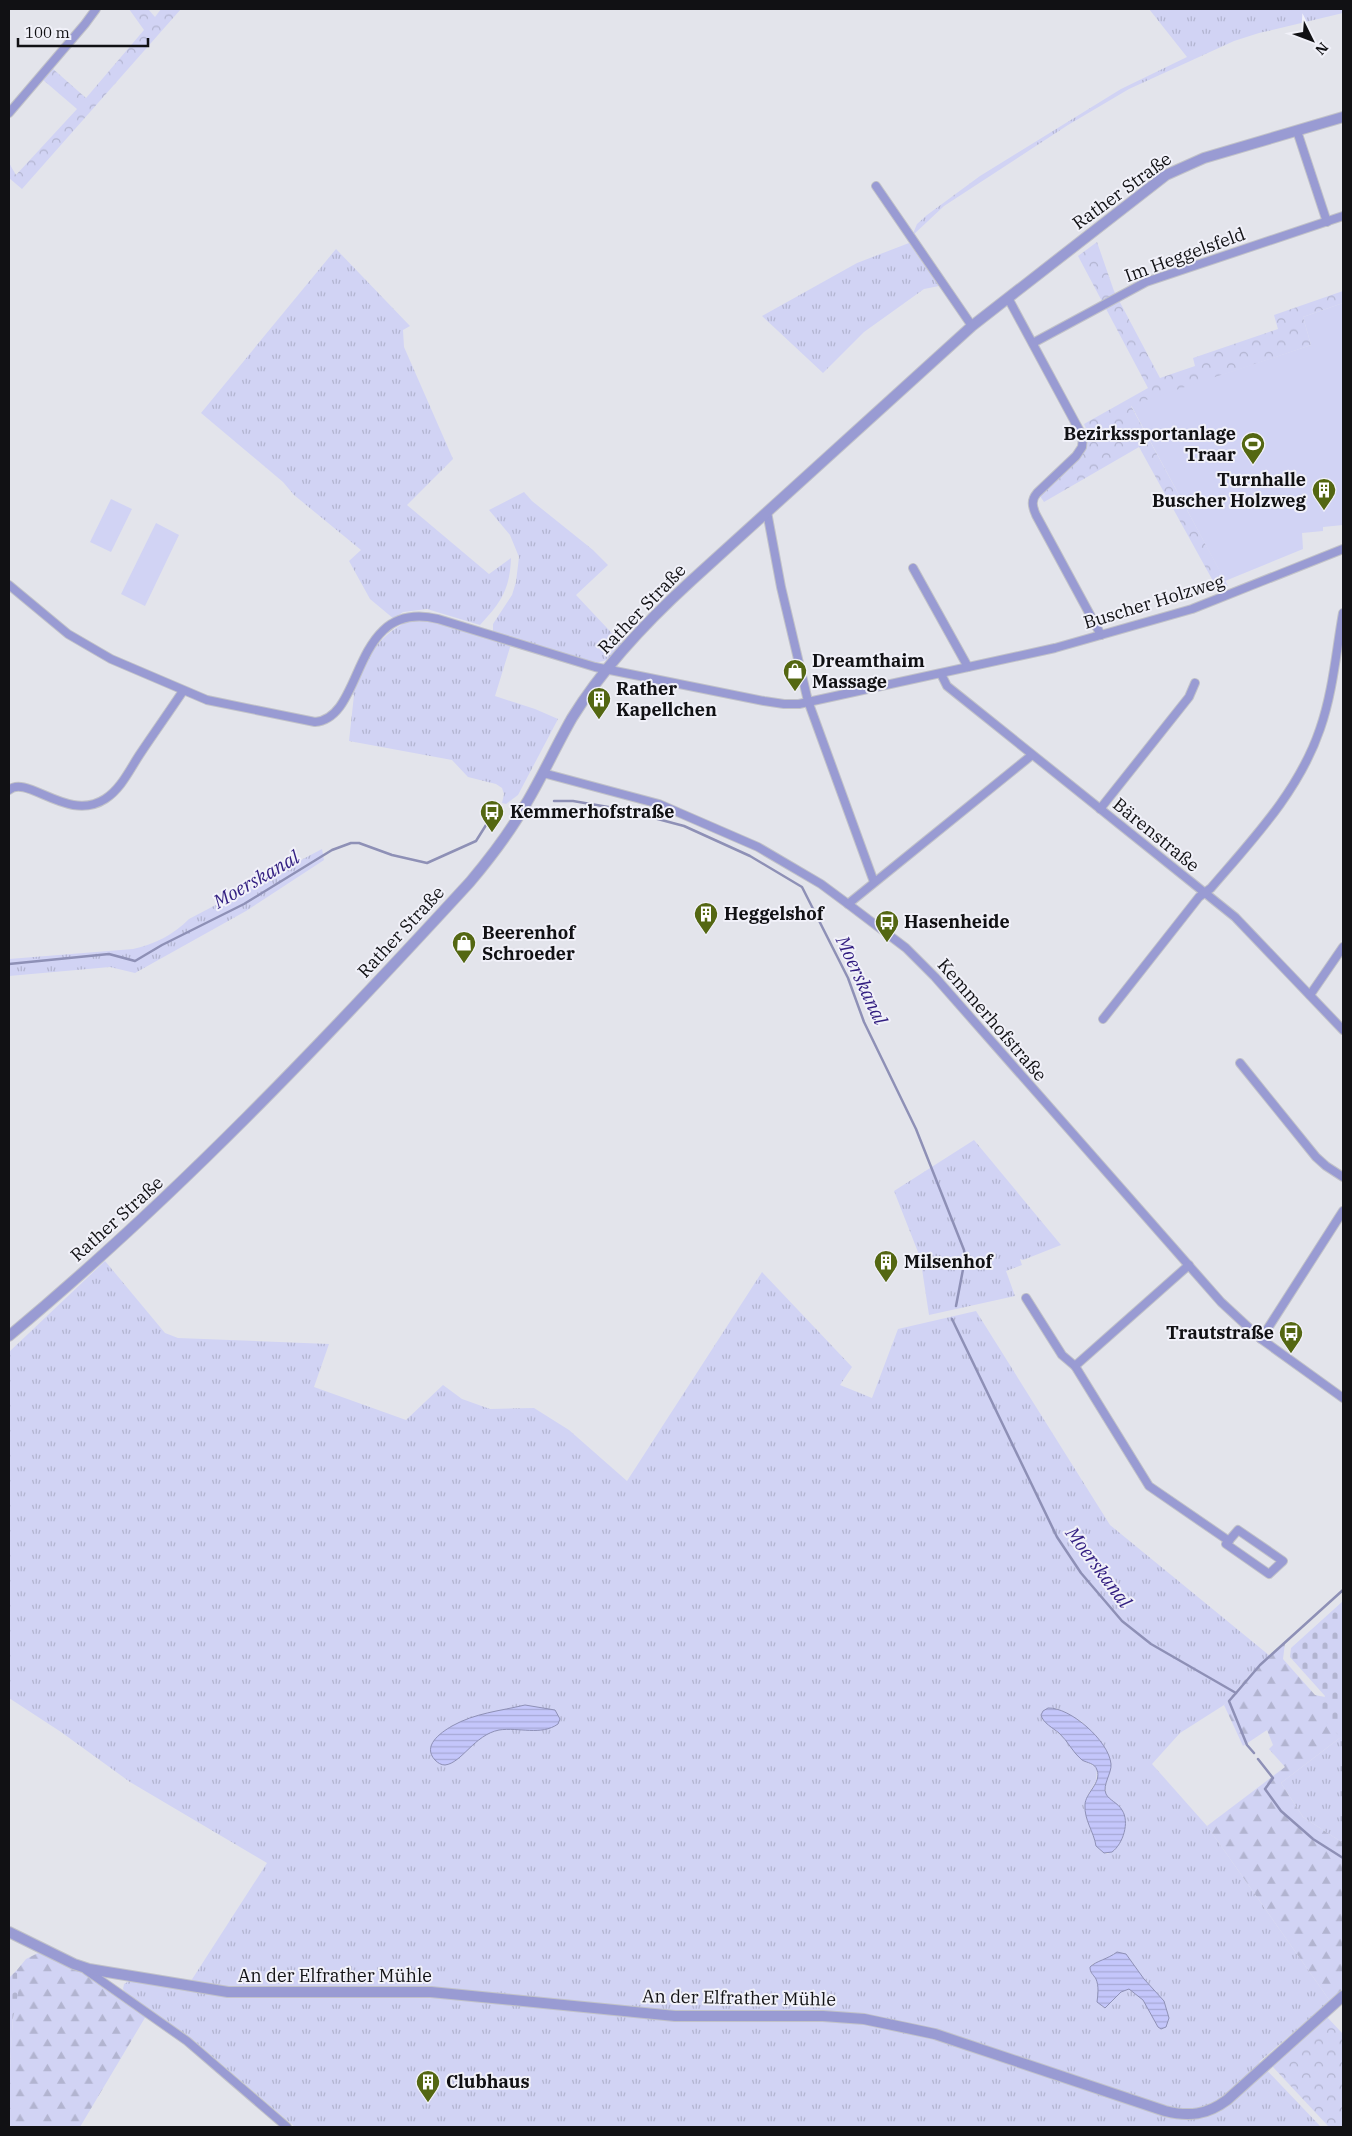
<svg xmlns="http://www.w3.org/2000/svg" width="1352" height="2136" font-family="'IBM Plex Serif',serif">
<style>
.grass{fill:url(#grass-tufts);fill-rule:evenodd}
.forest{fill:url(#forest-firs)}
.cemetery{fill:url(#cemetery-stones)}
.park{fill:url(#park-crowns)}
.pitch{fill:#d1d3f4}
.water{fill:url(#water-rules);stroke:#8e90b6}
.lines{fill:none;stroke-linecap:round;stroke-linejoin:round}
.stream{stroke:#8e90b6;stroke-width:2.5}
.minor-casing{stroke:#c1c2c9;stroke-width:10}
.tertiary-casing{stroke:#c1c2c9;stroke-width:12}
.minor{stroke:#999bd3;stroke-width:8}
.tertiary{stroke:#999bd3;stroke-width:10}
.labels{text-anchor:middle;stroke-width:4;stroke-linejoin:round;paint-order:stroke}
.street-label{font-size:18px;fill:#111114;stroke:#f1f1f9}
.poi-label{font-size:18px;font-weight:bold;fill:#111114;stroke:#f1f1f9;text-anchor:start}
.water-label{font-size:19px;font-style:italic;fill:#311d80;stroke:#f1f1f9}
</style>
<defs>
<pattern id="grass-tufts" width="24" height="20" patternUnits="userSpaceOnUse" patternTransform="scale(1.25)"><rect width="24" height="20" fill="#d1d3f4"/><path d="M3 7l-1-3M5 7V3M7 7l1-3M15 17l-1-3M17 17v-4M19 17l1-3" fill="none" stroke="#b2b4d0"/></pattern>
<pattern id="forest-firs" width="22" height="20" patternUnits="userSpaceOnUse" patternTransform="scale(1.25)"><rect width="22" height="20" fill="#d1d3f4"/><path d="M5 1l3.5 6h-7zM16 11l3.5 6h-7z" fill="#b2b4d0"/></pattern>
<pattern id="cemetery-stones" width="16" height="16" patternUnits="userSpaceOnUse" patternTransform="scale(1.25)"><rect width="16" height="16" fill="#d1d3f4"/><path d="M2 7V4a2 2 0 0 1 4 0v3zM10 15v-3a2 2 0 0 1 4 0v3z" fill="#b2b4d0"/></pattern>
<pattern id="park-crowns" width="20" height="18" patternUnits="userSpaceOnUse" patternTransform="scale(1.25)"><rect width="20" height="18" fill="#d1d3f4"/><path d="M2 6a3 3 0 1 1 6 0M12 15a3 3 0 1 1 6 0" fill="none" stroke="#b2b4d0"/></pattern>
<pattern id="water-rules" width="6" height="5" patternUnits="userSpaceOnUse" patternTransform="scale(1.25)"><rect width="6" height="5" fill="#c4c6fb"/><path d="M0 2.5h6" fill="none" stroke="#a7a9d6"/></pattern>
</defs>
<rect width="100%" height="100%" fill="#e3e4eb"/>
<g class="grass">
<path d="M1149 9H1343V13L1259 33 1234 41 1129 89 1068 125 944 206 912 236 917 224 927 215 980 176 1121 89 1187 57Z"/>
<path d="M909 243 939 286 924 289 864 332 823 373 762 316 857 263Z"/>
<path d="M336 249 410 326 403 330 404 347 453 459 407 505 489 574 511 558C510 589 501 603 480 625L427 609 403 612 394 619 370 599 349 561 361 550 294 495 283 482 201 413Z"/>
<path d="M524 492 532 501 593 550 608 565 576 595 622 644 607 660 595 663 493 632V624L512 595 516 582 519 557 510 535 489 510Z"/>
<path d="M411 620 436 622 511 644 495 696 535 709 558 719 518 795 506 804 502 803 504 794 502 788 496 784 468 777 452 760 349 741 354 695 351 693C364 661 378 634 411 620Z"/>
<path d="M322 849 324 860 246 911 135 973 110 967 9 976V959L133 949C155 944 173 935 189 919Z"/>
<path d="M974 1140 1061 1245 1023 1260 1020 1259 1022 1265 1006 1271 1015 1296 929 1315 922 1269 925 1259 920 1257 894 1191Z"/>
<path d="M105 1261 165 1333 178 1338 329 1344 314 1387 406 1420 443 1385 462 1399 490 1409 534 1408 569 1430 627 1481 762 1272 852 1367 840 1385 872 1398 898 1329 976 1311 1110 1525 1270 1656 1248 1676 1224 1705 1180 1733 1152 1764 1207 1826 1330 2001 1259 2062 1321 2127H295L191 2038 127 1995 123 1989 124 1984 131 1980 189 1984 267 1863 130 1782 61 1732 9 1698V1352ZM1056 1708 1081 1721 1104 1747 1106 1795C1132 1818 1130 1828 1108 1854L1104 1853 1096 1846 1095 1837 1087 1820V1796L1096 1781 1097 1769 1094 1766 1082 1760 1065 1739 1044 1721ZM1117 1952 1126 1954 1144 1979 1164 2001 1169 2018 1158 2027 1143 2000 1129 1989 1121 1992 1105 2008 1101 2006 1097 1980 1093 1975 1092 1964 1108 1959Z"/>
<path d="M1341 1737 1343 1740V1843L1303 1817 1281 1783Z"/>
</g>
<g class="forest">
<path d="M1285 1643 1283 1659 1315 1695 1325 1697 1319 1713 1341 1737 1281 1783 1303 1817 1343 1843V1989L1330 2001 1207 1826 1285 1767 1269 1749 1273 1745 1267 1730 1243 1746 1224 1705 1248 1676Z"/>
<path d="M38 1953 77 1969 146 2016 80 2127H13L9 2125C9 2090 10 2055 13 2020 15 2001 18 1990 17 1970L26 1959Z"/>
</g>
<g class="cemetery">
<path d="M1343 1601V1740L1318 1713 1325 1696 1290 1657 1291 1648Z"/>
<path d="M17 1970 18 1994 13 2018 9 2085V1978Z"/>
</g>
<g class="park">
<path d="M129 9H148L155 17 161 9H181L22 189 9 178V163L16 175 77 109 42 79 52 68 86 98 144 30Z"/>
<path d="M1097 242 1114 291 1160 378 1195 366 1193 358 1278 329 1274 315 1343 291V303L1303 317 1311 345 1131 406 1228 586 1218 590 1139 447 1044 502 1040 496 1082 455 1087 446 1088 439 1090 437 1084 424 1148 388 1078 256Z"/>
<path d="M1326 2016 1343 2034V2127H1329L1272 2066Z"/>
</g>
<g class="pitch">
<path d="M1343 303V525L1323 527V531L1302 533 1303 549 1225 581 1131 405 1311 345 1303 317Z"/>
<path d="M111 499 132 509 111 552 90 542Z"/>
<path d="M156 523 179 535 145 606 121 594Z"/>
</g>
<g class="water">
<path d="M525 1705 555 1710 560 1719 558 1724C541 1736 519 1727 499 1730 474 1735 462 1763 445 1765 441 1765 438 1763 435 1760 422 1746 440 1733 452 1726 475 1713 500 1711 525 1705Z"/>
<path d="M1048 1708C1070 1707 1109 1741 1111 1764 1112 1773 1102 1785 1106 1794 1109 1800 1118 1803 1122 1810 1130 1822 1123 1844 1112 1852L1104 1853 1096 1846C1094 1832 1084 1820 1085 1805 1085 1793 1102 1783 1097 1770 1095 1763 1087 1763 1082 1760 1073 1753 1068 1741 1059 1733 1053 1728 1043 1723 1041 1715L1043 1711Z"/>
<path d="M1117 1952 1126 1954 1144 1979 1164 2001 1169 2018 1166 2027 1161 2029 1158 2027 1143 2000 1129 1989 1121 1992 1105 2008 1097 2002C1098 1994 1099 1986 1096 1979 1093 1974 1090 1973 1090 1967 1096 1961 1108 1959 1117 1952Z"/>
</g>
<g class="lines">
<g class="stream">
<path d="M554 801H573L620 809 684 826 750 856 802 887 848 978 864 1022 916 1129 964 1250 965 1259 956 1306"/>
<path d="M9 964 109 954 135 961 162 945 244 904 332 850 351 843H359L392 855 427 863 476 841 498 806"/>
<path d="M952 1319 1057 1537 1081 1573 1122 1621 1151 1644 1236 1693 1229 1701 1247 1745 1254 1753"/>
<path d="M1236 1693 1260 1665 1343 1590"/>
<path d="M1258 1759 1273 1778 1265 1789 1281 1811 1313 1839 1343 1858"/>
</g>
<g class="minor-casing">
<g id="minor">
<path d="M9 113 85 24 96 9"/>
<path d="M1297 131 1327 222"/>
<path d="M876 186 972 326"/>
<path d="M1008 298 1083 437 1082 447 1076 456 1037 493C1031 500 1032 506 1036 515L1101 635"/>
<path d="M1033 343 1146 282 1343 216"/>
<path d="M767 512 781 587 808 701 874 882"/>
<path d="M913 568 968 667"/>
<path d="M9 585 68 634 111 659 207 700 315 722C366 718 350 598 438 619L595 667 764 701 784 704H799L1055 648 1192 609 1343 549"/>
<path d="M941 674 947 686 1235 917 1343 1030"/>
<path d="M543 773 659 804 758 847 821 884 848 904 906 948 935 977 1221 1302 1261 1339 1343 1398"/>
<path d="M9 790C27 774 68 823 105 799 121 789 130 769 140 754 154 733 169 712 183 691"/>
<path d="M1100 809 1189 697 1195 683"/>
<path d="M848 904 1032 755"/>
<path d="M1310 995 1343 947"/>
<path d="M1103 1019 1199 897 1211 888C1253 839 1299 791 1320 729 1333 692 1336 652 1343 613"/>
<path d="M1240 1063 1316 1157 1326 1166 1343 1177"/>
<path d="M1026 1298 1062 1355 1075 1366 1149 1486 1229 1541"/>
<path d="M1261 1339 1343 1211"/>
<path d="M1075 1366 1189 1265"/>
<path d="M1238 1530 1283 1561 1269 1574 1226 1544Z"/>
<path d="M86 1970 187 2041 287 2127"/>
</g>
</g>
<g class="tertiary-casing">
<g id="tertiary">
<path d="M9 1336C175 1198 324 1041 470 882 491 857 511 831 527 802 543 775 556 746 572 718 604 666 646 622 691 581L972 326 1166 175 1204 158 1343 117"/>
<path d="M9 1932 74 1964 89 1969 228 1992H431L675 2016H823L864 2019 935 2034 1165 2111C1189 2117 1207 2115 1227 2100L1343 1996"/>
</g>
</g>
<use href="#minor" class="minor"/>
<use href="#tertiary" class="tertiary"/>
</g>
<defs>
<g id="stadium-pin" transform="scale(1.25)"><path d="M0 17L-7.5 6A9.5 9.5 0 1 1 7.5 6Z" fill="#546712" stroke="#f1f1f9"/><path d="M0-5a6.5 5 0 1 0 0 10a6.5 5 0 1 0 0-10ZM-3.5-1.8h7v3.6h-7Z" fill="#fff"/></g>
<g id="building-pin" transform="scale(1.25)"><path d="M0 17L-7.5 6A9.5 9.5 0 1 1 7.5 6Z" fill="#546712" stroke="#f1f1f9"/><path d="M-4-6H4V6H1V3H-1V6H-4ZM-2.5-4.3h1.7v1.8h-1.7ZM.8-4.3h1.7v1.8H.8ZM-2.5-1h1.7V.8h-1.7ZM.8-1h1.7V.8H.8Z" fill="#fff"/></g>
<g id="shop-pin" transform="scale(1.25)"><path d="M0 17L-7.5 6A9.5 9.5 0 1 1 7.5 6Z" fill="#546712" stroke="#f1f1f9"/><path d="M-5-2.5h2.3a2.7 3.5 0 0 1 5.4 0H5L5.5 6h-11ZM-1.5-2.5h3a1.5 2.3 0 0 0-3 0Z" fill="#fff"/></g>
<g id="bus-pin" transform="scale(1.25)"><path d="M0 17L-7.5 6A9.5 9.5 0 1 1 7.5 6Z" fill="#546712" stroke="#f1f1f9"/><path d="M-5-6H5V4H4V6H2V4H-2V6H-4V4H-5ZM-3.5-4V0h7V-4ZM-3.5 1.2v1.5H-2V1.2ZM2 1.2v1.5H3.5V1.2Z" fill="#fff"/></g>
</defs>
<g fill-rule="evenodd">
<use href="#stadium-pin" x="1253" y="444"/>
<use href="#building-pin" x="1324" y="490"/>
<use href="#shop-pin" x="795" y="671"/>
<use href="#building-pin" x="599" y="699"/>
<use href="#bus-pin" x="492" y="812"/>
<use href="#building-pin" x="706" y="914"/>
<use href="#bus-pin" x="887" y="922"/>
<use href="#shop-pin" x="464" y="943"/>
<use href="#building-pin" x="886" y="1262"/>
<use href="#bus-pin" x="1291" y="1333"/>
<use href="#building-pin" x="428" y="2082"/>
</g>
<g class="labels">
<g class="street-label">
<text transform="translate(1122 191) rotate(-36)" y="6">Rather Straße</text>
<text transform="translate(1185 255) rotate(-20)" y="6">Im Heggelsfeld</text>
<text transform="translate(1154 602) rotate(-17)" y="6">Buscher Holzweg</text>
<text transform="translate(642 609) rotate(-46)" y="6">Rather Straße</text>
<text transform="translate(1156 835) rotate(39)" y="6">Bärenstraße</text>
<text transform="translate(401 932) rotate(-47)" y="6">Rather Straße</text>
<text transform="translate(992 1020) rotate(49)" y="6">Kemmerhofstraße</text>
<text transform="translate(117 1219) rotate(-42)" y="6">Rather Straße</text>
<text x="335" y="1982">An der Elfrather Mühle</text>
<text transform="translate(739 1998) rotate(1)" y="6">An der Elfrather Mühle</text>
</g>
<g class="poi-label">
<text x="1236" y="440" text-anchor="end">Bezirkssportanlage<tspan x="1236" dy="21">Traar</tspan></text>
<text x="1306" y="486" text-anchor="end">Turnhalle<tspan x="1306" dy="21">Buscher Holzweg</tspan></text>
<text x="812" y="667">Dreamthaim<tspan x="812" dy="21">Massage</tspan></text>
<text x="616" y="695">Rather<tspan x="616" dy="21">Kapellchen</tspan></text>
<text x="510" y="818">Kemmerhofstraße</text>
<text x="724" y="920">Heggelshof</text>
<text x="904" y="928">Hasenheide</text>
<text x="482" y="939">Beerenhof<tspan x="482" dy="21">Schroeder</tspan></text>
<text x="904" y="1268">Milsenhof</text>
<text x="1274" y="1339" text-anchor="end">Trautstraße</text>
<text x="446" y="2088">Clubhaus</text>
</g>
<g class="water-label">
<text transform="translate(256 879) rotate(-30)" y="7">Moerskanal</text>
<text transform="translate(862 980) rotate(65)" y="7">Moerskanal</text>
<text transform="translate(1099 1567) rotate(53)" y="7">Moerskanal</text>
</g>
</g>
<rect width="1352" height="2136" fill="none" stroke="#111114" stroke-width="20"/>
<g transform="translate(1312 40) rotate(132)" stroke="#f1f1f9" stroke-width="4" paint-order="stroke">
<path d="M0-4L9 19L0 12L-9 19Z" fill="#111114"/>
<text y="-8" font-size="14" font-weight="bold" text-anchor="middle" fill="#111114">N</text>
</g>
<path d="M18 38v8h130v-8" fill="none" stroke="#111114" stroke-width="2.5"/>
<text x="25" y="38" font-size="15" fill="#111114" stroke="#f1f1f9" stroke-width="4" paint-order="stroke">100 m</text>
</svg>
